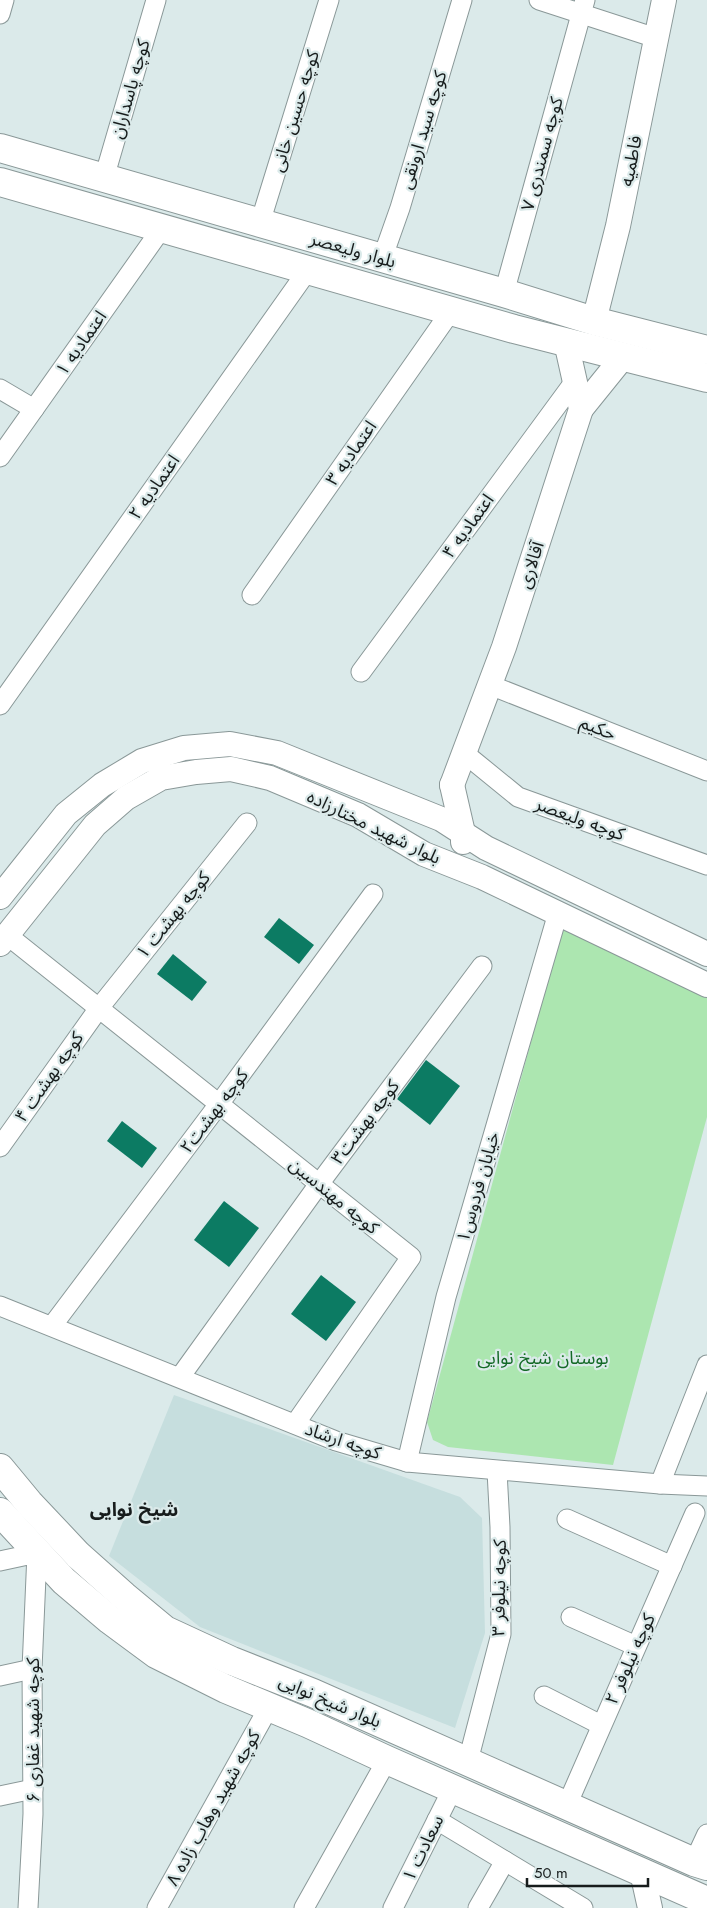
<svg xmlns="http://www.w3.org/2000/svg" width="707" height="1908" font-family="Jost,'Noto Sans Arabic',sans-serif">
<style>
.built{fill:#c6dede}
.green{fill:#ace6b0}
.building{fill:#0c7b63}
.lines{fill:none;stroke-linecap:round;stroke-linejoin:round}
.minor-casing{stroke:#8a9898;stroke-width:21}
.tertiary-casing{stroke:#8a9898;stroke-width:26}
.secondary-casing{stroke:#8a9898;stroke-width:30}
.minor{stroke:#fff;stroke-width:19}
.tertiary{stroke:#fff;stroke-width:24}
.secondary{stroke:#fff;stroke-width:28}
.labels{text-anchor:middle;stroke-width:4.5;stroke-linejoin:round;paint-order:stroke}
.street-label{font-size:18px;fill:#171c1c;stroke:#dbeaea}
.park-label{font-size:18px;fill:#136926;stroke:#dbeaea}
.neighbourhood-label{font-size:19px;font-weight:bold;fill:#171c1c;stroke:#dbeaea}
</style>
<rect width="100%" height="100%" fill="#dbeaea"/>
<path class="built" d="M174 1395 460 1497 482 1518 485 1633 455 1728 200 1627 109 1556Z"/>
<path class="green" d="M563 925 707 995V1117L613 1465 448 1447 433 1440 427 1422Z"/>
<g class="building">
<path d="M279 918 314 945 299 964 264 937Z"/>
<path d="M173 954 207 982 192 1001 157 974Z"/>
<path d="M426 1060 460 1086 430 1125 397 1099Z"/>
<path d="M122 1121 157 1148 142 1168 107 1141Z"/>
<path d="M224 1201 259 1228 229 1267 194 1240Z"/>
<path d="M321 1275 356 1302 326 1341 291 1314Z"/>
</g>
<g class="lines">
<g class="minor-casing">
<g id="minor">
<path d="M539 0 656 38"/>
<path d="M0 14 4 0"/>
<path d="M104 178 156 0"/>
<path d="M260 223 329 0"/>
<path d="M382 259 400 208 462 0"/>
<path d="M504 293 585 0"/>
<path d="M0 389 34 409"/>
<path d="M0 457 162 228"/>
<path d="M252 595 451 311"/>
<path d="M361 672 575 381"/>
<path d="M490 685 707 771"/>
<path d="M0 705 308 270"/>
<path d="M464 753 518 797 707 865"/>
<path d="M7 935 411 1257 295 1424"/>
<path d="M0 1147 99 1008 247 823"/>
<path d="M0 1306 336 1441 407 1462 660 1484 707 1486"/>
<path d="M52 1326 219 1104 373 894"/>
<path d="M180 1377 319 1184 482 966"/>
<path d="M407 1462 446 1297 558 913"/>
<path d="M660 1484 707 1365"/>
<path d="M567 1519 672 1566"/>
<path d="M0 1561 37 1553 32 1669 33 1814 28 1908"/>
<path d="M571 1617 636 1646"/>
<path d="M0 1676 32 1669"/>
<path d="M544 1696 601 1725"/>
<path d="M468 1761 501 1634 500 1527 497 1471"/>
<path d="M0 1796 33 1789"/>
<path d="M567 1805 695 1513"/>
<path d="M437 1820 505 1861 478 1908"/>
<path d="M505 1861 583 1908"/>
<path d="M694 1862 707 1834"/>
<path d="M157 1908 269 1707"/>
<path d="M304 1908 387 1760"/>
<path d="M393 1908 453 1788"/>
</g>
</g>
<g class="tertiary-casing">
<g id="tertiary">
<path d="M594 321 618 226 664 0"/>
<path d="M581 409 623 357"/>
<path d="M452 785 504 647 581 409 566 342"/>
<path d="M452 785 463 833V842"/>
<path d="M0 897 66 814 102 785 142 761 184 748 230 744 277 753 441 819 486 848 707 954"/>
<path d="M0 944 95 825 126 798 161 778 196 772 231 769 270 778 358 815 424 854 482 877 707 985"/>
<path d="M642 1872 650 1908"/>
</g>
</g>
<g class="secondary-casing">
<g id="secondary">
<path d="M0 148 504 293 594 321 707 350"/>
<path d="M0 182 514 329 707 378"/>
<path d="M0 1468 29 1503 78 1555 124 1596 165 1630 232 1661 313 1693 694 1862 707 1866"/>
<path d="M0 1512 64 1581 110 1620 156 1654 226 1689 307 1723 387 1760 707 1901"/>
</g>
</g>
<use href="#minor" class="minor"/>
<use href="#tertiary" class="tertiary"/>
<use href="#secondary" class="secondary"/>
</g>
<g class="labels">
<g class="street-label">
<text transform="translate(130 89) rotate(-74)" y="6">کوچه پاسداران</text>
<text transform="translate(295 111) rotate(-73)" y="6">کوچه حسین خانی</text>
<text transform="translate(423 130) rotate(-73)" y="6">کوچه سید ارونقی</text>
<text transform="translate(542 154) rotate(-75)" y="6">کوچه سمندری ۷</text>
<text transform="translate(631 161) rotate(-79)" y="6">فاطمیه</text>
<text transform="translate(353 250) rotate(16)" y="6">بلوار ولیعصر</text>
<text transform="translate(81 343) rotate(-55)" y="6">اعتمادیه ۱</text>
<text transform="translate(351 453) rotate(-55)" y="6">اعتمادیه ۳</text>
<text transform="translate(154 487) rotate(-55)" y="6">اعتمادیه ۲</text>
<text transform="translate(468 526) rotate(-54)" y="6">اعتمادیه ۴</text>
<text transform="translate(531 565) rotate(-72)" y="6">آقالاری</text>
<text transform="translate(598 728) rotate(22)" y="6">حکیم</text>
<text transform="translate(580 819) rotate(20)" y="6">کوچه ولیعصر</text>
<text transform="translate(374 827) rotate(26)" y="6">بلوار شهید مختارزاده</text>
<text transform="translate(173 915) rotate(-51)" y="6">کوچه بهشت ۱</text>
<text transform="translate(49 1077) rotate(-55)" y="6">کوچه بهشت ۴</text>
<text transform="translate(214 1111) rotate(-53)" y="6">کوچه بهشت۲</text>
<text transform="translate(365 1122) rotate(-53)" y="6">کوچه بهشت۳</text>
<text transform="translate(478 1187) rotate(-74)" y="6">خیابان فردوس۱</text>
<text transform="translate(334 1196) rotate(39)" y="6">کوچه مهندسین</text>
<text transform="translate(343 1441) rotate(19)" y="6">کوچه ارشاد</text>
<text transform="translate(499 1588) rotate(-89)" y="6">کوچه نیلوفر ۳</text>
<text transform="translate(630 1659) rotate(-66)" y="6">کوچه نیلوفر ۲</text>
<text transform="translate(330 1701) rotate(23)" y="6">بلوار شیخ نوایی</text>
<text transform="translate(33 1730) rotate(-90)" y="6">کوچه شهید غفاری ۶</text>
<text transform="translate(213 1808) rotate(-61)" y="6">کوچه شهید وهاب زاده ۸</text>
<text transform="translate(423 1848) rotate(-64)" y="6">سعادت ۱</text>
</g>
<g class="park-label">
<text x="543" y="1364">بوستان شیخ نوایی</text>
</g>
<g class="neighbourhood-label">
<text x="134" y="1516">شیخ نوایی</text>
</g>
</g>
<path d="M527 1878v8h121v-8" fill="none" stroke="#171c1c" stroke-width="2.5"/>
<text x="534" y="1878" font-size="15" fill="#171c1c" stroke="#dbeaea" stroke-width="4" paint-order="stroke">50 m</text>
</svg>
